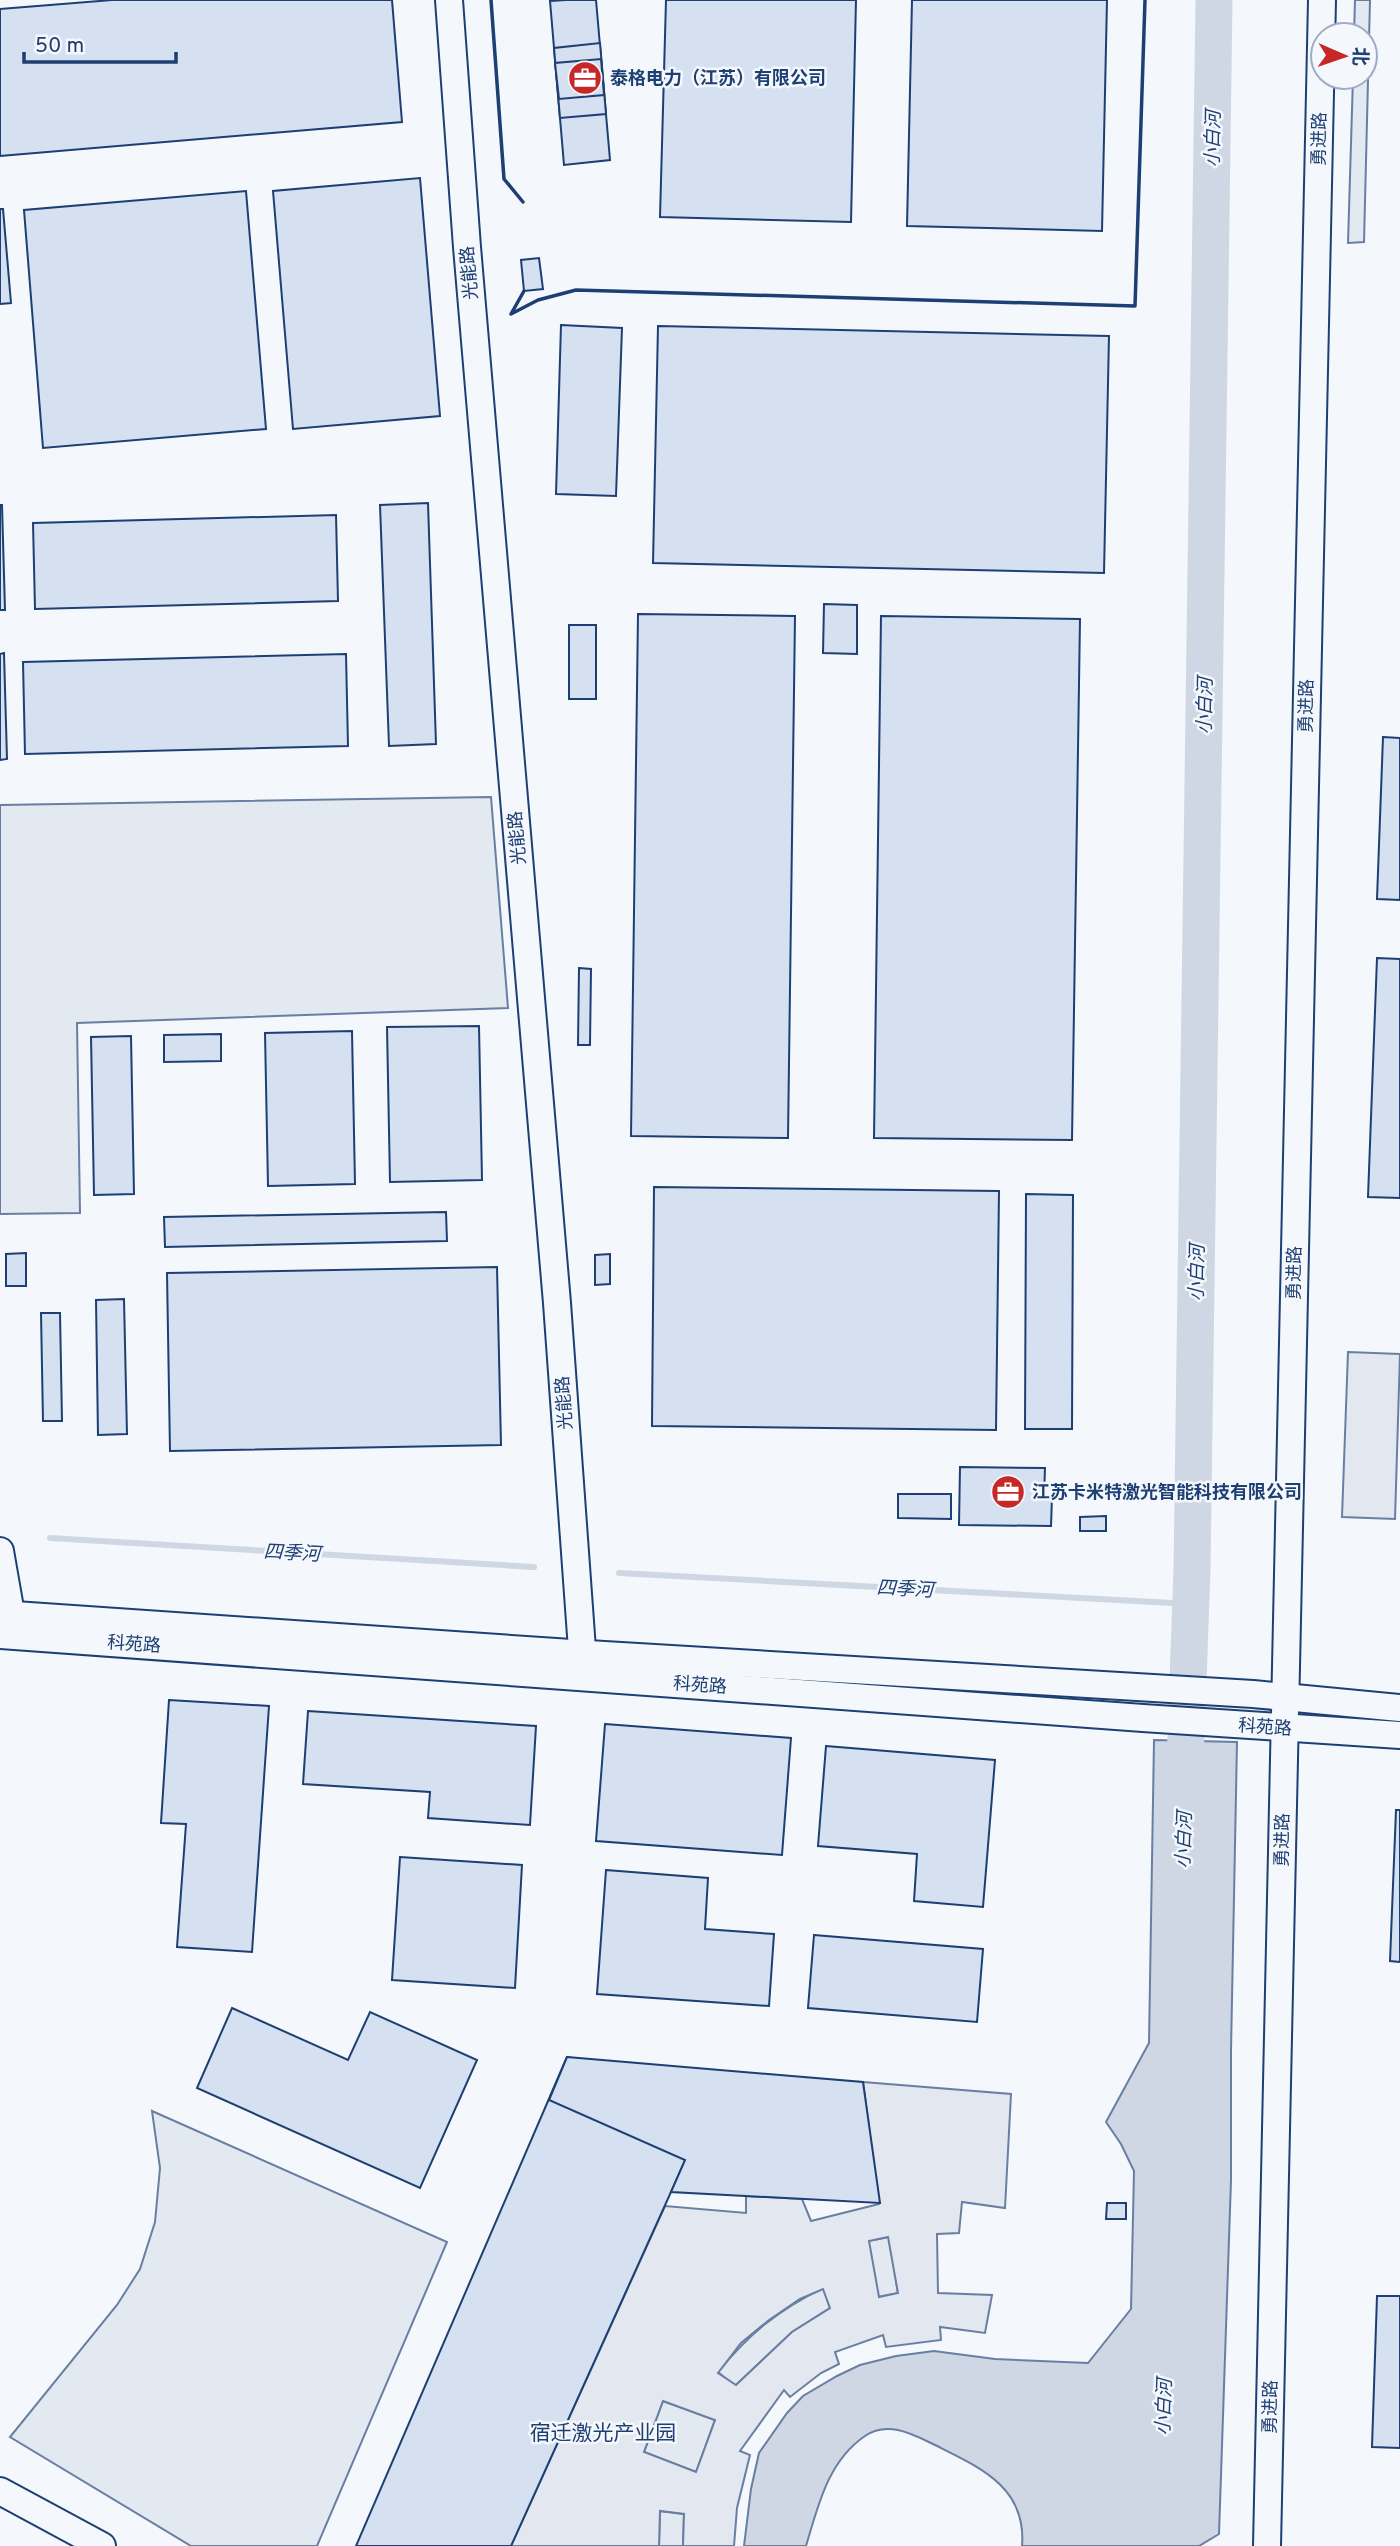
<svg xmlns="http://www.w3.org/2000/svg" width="1400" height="2546" font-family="Overpass,'Noto Sans SC',sans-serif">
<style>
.green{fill:#e3e9f0;stroke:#687fa3;stroke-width:2}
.parking{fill:#e3e8f0;stroke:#687fa3;stroke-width:2;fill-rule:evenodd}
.water{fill:#cfd7e4;stroke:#687fa3;stroke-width:2}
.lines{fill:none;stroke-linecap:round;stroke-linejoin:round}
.stream{stroke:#cfd7e4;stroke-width:6}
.river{stroke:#cfd7e4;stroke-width:37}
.building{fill:#d5e0f0;stroke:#1d3f73;stroke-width:2}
.secondary-casing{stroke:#1d3f73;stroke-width:30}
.secondary{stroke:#f4f7fb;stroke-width:26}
.wall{stroke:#1d3f73;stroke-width:3.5}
.labels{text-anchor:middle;stroke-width:5;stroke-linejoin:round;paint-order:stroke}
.poi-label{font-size:18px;font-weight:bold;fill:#1d3f73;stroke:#f4f7fb;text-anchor:start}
.street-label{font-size:18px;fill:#1d3f73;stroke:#f4f7fb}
.water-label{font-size:19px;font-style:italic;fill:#1d3f73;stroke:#f4f7fb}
.quarter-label{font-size:21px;fill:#1d3f73;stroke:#f4f7fb}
</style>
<rect width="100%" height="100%" fill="#f4f7fb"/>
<g class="green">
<path d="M1355 0H1370L1364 242 1348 243 1353 77H1365V35H1354Z"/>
<path d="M491 797 508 1008 77 1023 80 1213 0 1214V805Z"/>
<path d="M152 2111 447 2242 317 2546H191L10 2437 117 2305 140 2269 155 2222 160 2168Z"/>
<path d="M889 2237 898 2293 878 2297 868 2241Z"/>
<path d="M823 2288 830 2308 792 2332 735 2386 718 2372C749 2334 778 2310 823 2288Z"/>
<path d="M663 2401 715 2420 696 2472 644 2452Z"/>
<path d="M660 2511 684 2514 683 2546H659Z"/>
</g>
<g class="parking">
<path d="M1348 1352 1400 1354 1395 1519 1342 1517Z"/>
<path d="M863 2082 1011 2094 1005 2208 962 2202 959 2233 937 2234 938 2293 992 2295 985 2333 940 2327 941 2340 886 2347 883 2335 835 2352 839 2364 821 2373 790 2397 784 2390 740 2451 750 2455 737 2508 734 2546H683L684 2514 660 2511 659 2546H511L665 2206 746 2213V2196L802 2199 811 2221 879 2204ZM888 2237 898 2293 879 2297 869 2241ZM823 2289 830 2308 792 2332 736 2385 718 2373 741 2343 769 2320 800 2299ZM663 2401 715 2420 696 2472 644 2452Z"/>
</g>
<path class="water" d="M1154 1740 1237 1742 1231 2051V2180L1219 2534 1199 2546H1022C1027 2487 979 2467 935 2445 914 2435 888 2420 865 2436 828 2461 818 2506 806 2546H744L751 2489 759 2453 787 2413 803 2396 837 2376 860 2365 896 2356 934 2351 995 2359 1088 2363 1131 2309 1134 2171 1121 2144 1106 2122 1149 2043Z"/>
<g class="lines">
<g class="stream">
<path d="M50 1538 534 1567"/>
<path d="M619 1573 1191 1604"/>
</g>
<path class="river" d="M1184 1791 1192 1570 1214 0"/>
</g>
<g class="building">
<path d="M112 0H392L402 122 0 156V9Z"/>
<path d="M566 0H596L610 160 564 165 550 1Z"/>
<path d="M666 0H856L851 222 660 217Z"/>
<path d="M912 0H1107L1102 231 907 226Z"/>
<path d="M600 43 606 114 560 118 554 48Z"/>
<path d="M601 59 604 95 559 99 555 63Z"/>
<path d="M420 178 440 416 293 429 273 191Z"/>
<path d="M246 191 266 429 43 448 24 210Z"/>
<path d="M0 209H3L11 303 0 304Z"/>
<path d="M539 258 543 289 524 291 521 260Z"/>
<path d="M561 325 622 328 616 496 556 494Z"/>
<path d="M658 326 1109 336 1104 573 653 563Z"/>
<path d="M428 503 436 744 389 746 380 505Z"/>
<path d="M0 505H2L5 610H0Z"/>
<path d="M336 515 338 601 35 609 33 523Z"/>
<path d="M824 604 857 605V654L823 653Z"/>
<path d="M638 614 795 616 788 1138 631 1136Z"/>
<path d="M881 616 1080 619 1072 1140 874 1138Z"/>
<rect x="569" y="625" width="27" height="74"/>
<path d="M4 653 7 759 0 760V654Z"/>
<path d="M346 654 348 746 25 754 23 662Z"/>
<path d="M1383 737 1400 738V900L1377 899Z"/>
<path d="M1377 958 1400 959V1198L1368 1197Z"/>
<path d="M579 968 591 969 590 1045H578Z"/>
<path d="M479 1026 482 1180 390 1182 387 1027Z"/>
<path d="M352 1031 355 1184 268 1186 265 1033Z"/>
<path d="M221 1034V1061L164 1062V1035Z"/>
<path d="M131 1036 134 1194 94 1195 91 1037Z"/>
<path d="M654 1187 999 1191 996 1430 652 1426Z"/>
<path d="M1026 1194 1073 1195 1072 1429H1025Z"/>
<path d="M446 1212 447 1241 165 1247 164 1217Z"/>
<path d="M26 1253V1286H6V1254Z"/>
<path d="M610 1254V1284L595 1285V1255Z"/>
<path d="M497 1267 501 1445 170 1451 167 1273Z"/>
<path d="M124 1299 127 1434 98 1435 96 1300Z"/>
<path d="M41 1313H60L62 1421H43Z"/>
<path d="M960 1467 1045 1468 1044 1497H1052L1051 1526 959 1525Z"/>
<path d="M898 1494H951V1519L898 1518Z"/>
<path d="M1106 1516V1531H1080V1517Z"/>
<path d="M169 1700 269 1706 252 1952 177 1947 186 1824 161 1823Z"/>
<path d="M308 1711 536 1726 530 1825 428 1818 430 1792 303 1784Z"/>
<path d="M605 1724 791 1738 782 1855 596 1841Z"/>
<path d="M826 1746 995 1760 983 1907 914 1901 917 1854 818 1846Z"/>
<path d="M1396 1810H1400V1962L1390 1961Z"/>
<path d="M400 1857 522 1865 515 1988 392 1980Z"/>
<path d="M606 1870 708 1878 705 1929 774 1934 769 2006 597 1994Z"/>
<path d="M814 1935 983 1949 977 2022 808 2008Z"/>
<path d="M232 2008 348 2060 370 2012 477 2060 420 2188 197 2088Z"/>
<path d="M567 2057 718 2088 511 2546H356Z"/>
<path d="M567 2057 863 2082 880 2203 671 2192 685 2160 549 2100Z"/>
<path d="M1107 2203H1126V2219H1106Z"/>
<path d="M1377 2296H1400V2448L1372 2447Z"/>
</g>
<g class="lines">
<g class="secondary-casing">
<g id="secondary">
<path d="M449 0 467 247 557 1303 584 1677"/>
<path d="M0 1551 11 1614"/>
<path d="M0 1614 571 1653 1253 1694 1400 1708"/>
<path d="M0 1635 1143 1718 1400 1735"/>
<path d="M0 2491 102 2546"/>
<path d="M1267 2546 1322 0"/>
</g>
</g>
<use href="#secondary" class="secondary"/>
<g class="wall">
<path d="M491 0 504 179 523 202"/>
<path d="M524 291 511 314 538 300 576 290 1135 306 1145 0"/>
</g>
</g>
<defs>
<g id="office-disc" transform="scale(1.75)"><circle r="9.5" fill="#c62828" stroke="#f4f7fb"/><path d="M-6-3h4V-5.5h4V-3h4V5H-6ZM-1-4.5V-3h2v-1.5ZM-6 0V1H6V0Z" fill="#fff"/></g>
</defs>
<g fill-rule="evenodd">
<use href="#office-disc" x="585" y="78"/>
<use href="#office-disc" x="1008" y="1492"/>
</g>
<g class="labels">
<g class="poi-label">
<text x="610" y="84">泰格电力（江苏）有限公司</text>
<text x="1032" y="1498">江苏卡米特激光智能科技有限公司</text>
</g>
<g class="street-label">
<text transform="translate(1319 139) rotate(-89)" y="6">勇进路</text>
<text transform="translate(469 273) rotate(-95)" y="6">光能路</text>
<text transform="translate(1306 706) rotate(-89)" y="6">勇进路</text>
<text transform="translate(517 838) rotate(-95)" y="6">光能路</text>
<text transform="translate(1294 1273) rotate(-89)" y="6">勇进路</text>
<text transform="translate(564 1403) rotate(-94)" y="6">光能路</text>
<text transform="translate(134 1644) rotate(4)" y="6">科苑路</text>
<text transform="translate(700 1685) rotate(4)" y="6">科苑路</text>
<text transform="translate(1265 1727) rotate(4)" y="6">科苑路</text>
<text transform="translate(1282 1840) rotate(-89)" y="6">勇进路</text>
<text transform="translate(1270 2407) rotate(-89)" y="6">勇进路</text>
</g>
<g class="water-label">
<text transform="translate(1212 139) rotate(-89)" y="7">小白河</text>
<text transform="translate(1204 706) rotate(-89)" y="7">小白河</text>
<text transform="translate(1196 1273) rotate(-89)" y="7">小白河</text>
<text transform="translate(292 1552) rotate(3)" y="7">四季河</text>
<text transform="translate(905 1588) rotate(3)" y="7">四季河</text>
<text transform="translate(1183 1840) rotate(-88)" y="7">小白河</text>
<text transform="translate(1163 2407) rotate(-88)" y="7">小白河</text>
</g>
<g class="quarter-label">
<text x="603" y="2440">宿迁激光产业园</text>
</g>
</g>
<g transform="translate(1344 56) rotate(92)"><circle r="33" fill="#f4f7fb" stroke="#9eadc5" stroke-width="2"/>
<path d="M0-5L12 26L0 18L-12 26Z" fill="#c62828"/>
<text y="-10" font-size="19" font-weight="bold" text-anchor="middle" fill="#1d3f73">北</text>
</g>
<path d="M24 52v10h152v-10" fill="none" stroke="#1d3f73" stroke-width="3.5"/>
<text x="35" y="52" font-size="21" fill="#1d3f73" stroke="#f4f7fb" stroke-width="5" paint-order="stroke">50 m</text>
</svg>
